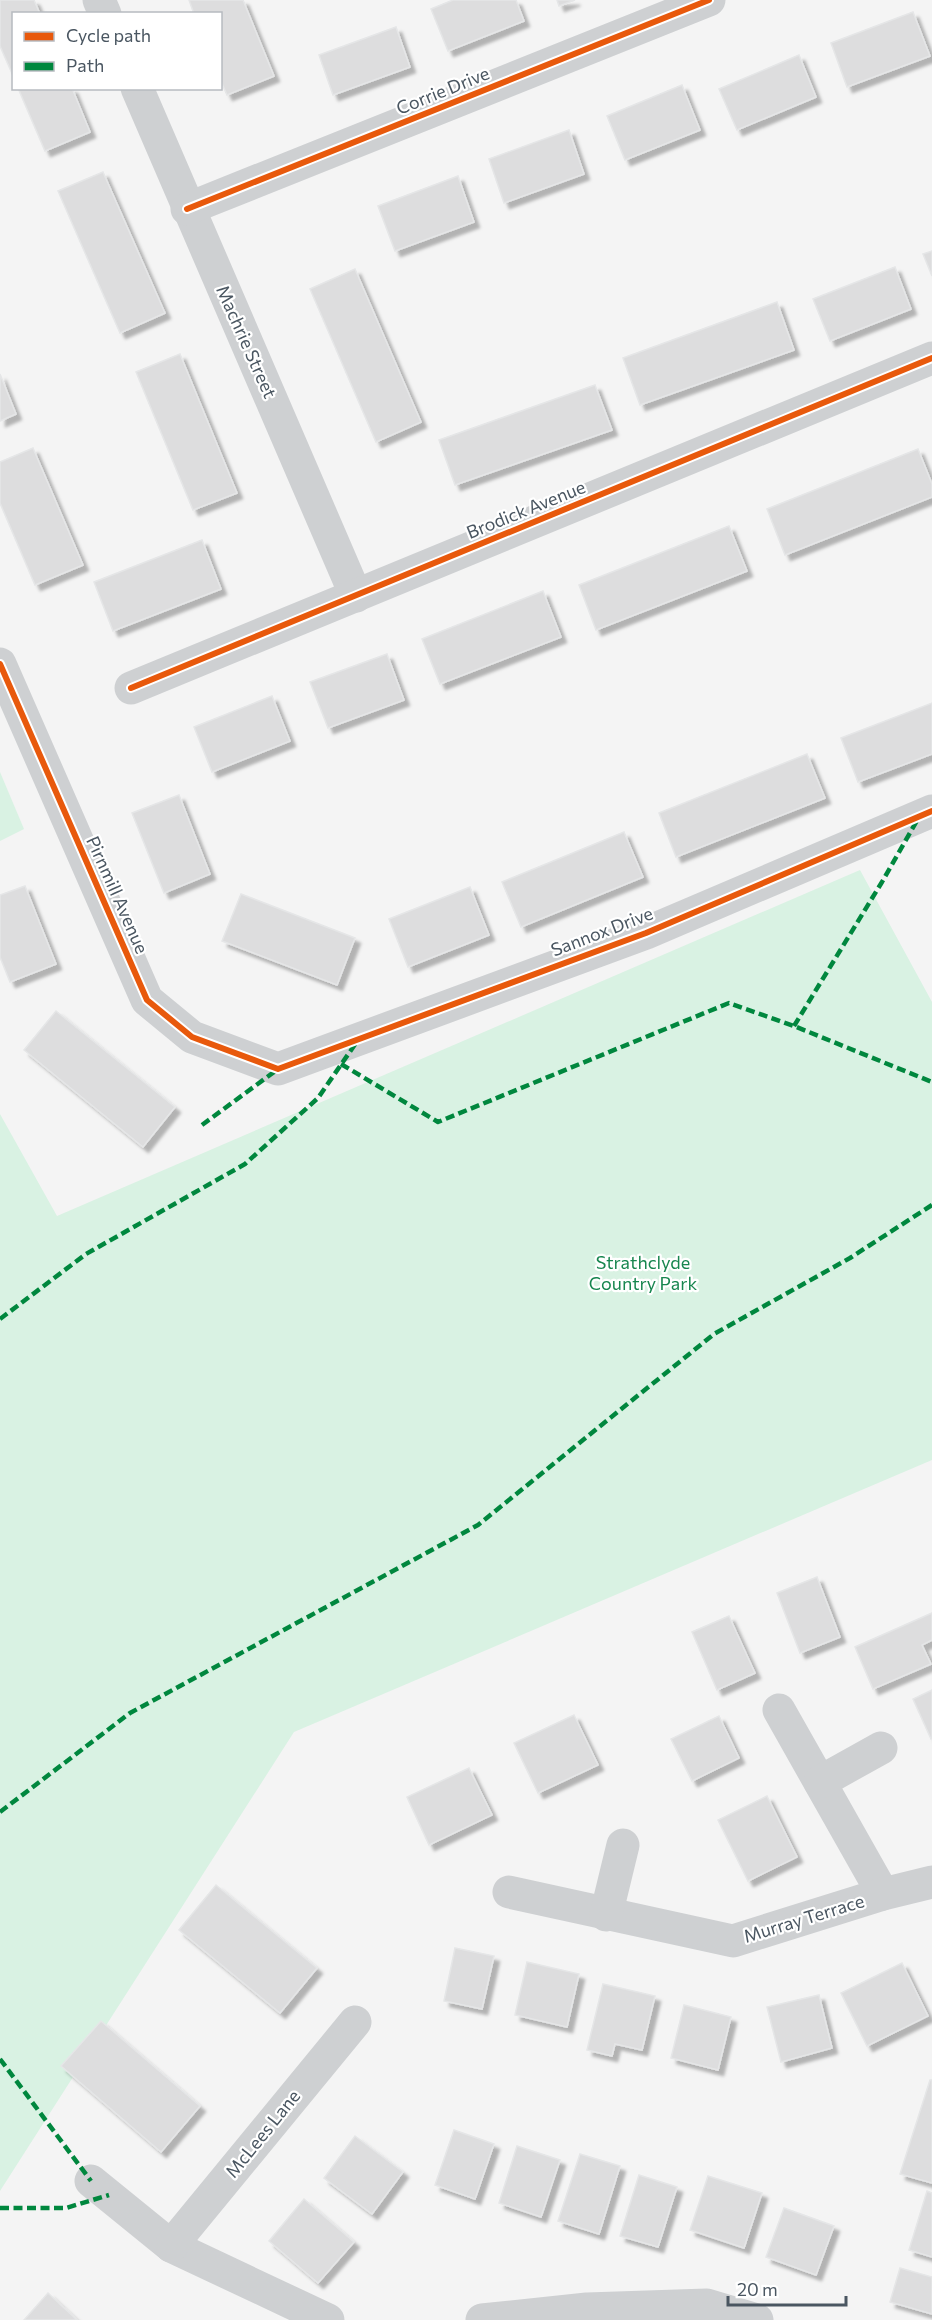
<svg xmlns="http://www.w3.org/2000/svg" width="932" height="2320" font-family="Commissioner,sans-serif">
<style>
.green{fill:#d9f2e3}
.building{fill:#ddddde;stroke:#e5e6e7;stroke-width:1.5;filter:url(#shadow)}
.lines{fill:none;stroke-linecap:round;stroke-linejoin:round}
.street{stroke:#ced0d2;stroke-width:33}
.quiet{stroke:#00873e;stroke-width:4.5;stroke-dasharray:9 4.5;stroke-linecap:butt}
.cycleway-casing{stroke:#fff;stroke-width:10}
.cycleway{stroke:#e8590c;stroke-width:6}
.labels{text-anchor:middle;stroke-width:4.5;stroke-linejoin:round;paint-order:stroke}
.street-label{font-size:18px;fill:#4a5661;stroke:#fff}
.park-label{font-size:18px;fill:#17864f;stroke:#fff}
</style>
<defs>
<filter id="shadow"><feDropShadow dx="5.5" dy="5.5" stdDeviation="1.5" flood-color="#0004"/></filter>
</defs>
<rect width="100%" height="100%" fill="#f4f4f4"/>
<g class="green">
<path d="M0 772 24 829 0 841Z"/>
<path d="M860 870 932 1002V1460L294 1732 0 2191V1114L57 1216Z"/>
</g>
<g class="building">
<path d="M0 0H34L40 14H14V78L0 46Z"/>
<path d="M189 0H243L274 76 227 95 220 79V14H194Z"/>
<path d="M453 0H516L524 21 448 51 431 9Z"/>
<path d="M557 0H575L559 6Z"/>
<path d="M913 12 930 56 847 87 831 43Z"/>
<path d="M396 27 410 67 333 95 319 55Z"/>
<path d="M799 55 816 97 737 130 719 89Z"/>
<path d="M682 85 700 130 625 160 607 116Z"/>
<path d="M18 88H72L90 132 45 151Z"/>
<path d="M569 130 584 174 504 203 489 159Z"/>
<path d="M103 172 165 313 120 333 58 191Z"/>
<path d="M458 176 474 222 395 251 378 206Z"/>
<path d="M932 251V276L923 254Z"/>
<path d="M895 267 911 309 830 341 813 299Z"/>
<path d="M355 269 421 422 376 442 310 289Z"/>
<path d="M777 302 794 350 640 405 623 358Z"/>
<path d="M180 354 237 493 193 510 136 372Z"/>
<path d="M0 374 16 414 0 421Z"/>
<path d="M595 385 612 430 455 485 439 440Z"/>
<path d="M33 448 83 565 35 585 0 503V462Z"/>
<path d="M918 449 932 484V497L785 555 767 509Z"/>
<path d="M729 526 747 571 596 630 579 585Z"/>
<path d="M202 540 221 589 113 631 94 582Z"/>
<path d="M543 591 561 637 440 684 422 639Z"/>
<path d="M387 654 404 700 328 728 310 682Z"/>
<path d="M272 696 290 741 212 772 194 727Z"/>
<path d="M932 703V754L858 782 841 738Z"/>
<path d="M807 754 825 798 676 857 659 813Z"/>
<path d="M179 795 210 874 164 893 132 813Z"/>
<path d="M624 832 643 877 521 927 502 882Z"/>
<path d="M25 886 56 964 10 982 0 957V895Z"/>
<path d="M470 887 489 935 408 967 389 919Z"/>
<path d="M241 894 355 938 337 985 222 941Z"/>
<path d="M56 1011 175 1107 143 1147 24 1050Z"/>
<path d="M817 1577 840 1637 800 1653 777 1593Z"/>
<path d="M932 1613V1640L922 1645 931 1664 873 1689 855 1647Z"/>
<path d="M729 1616 755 1673 717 1690 692 1632Z"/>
<path d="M932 1690V1738L931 1739 913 1699Z"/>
<path d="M574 1715 598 1765 538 1793 514 1743Z"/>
<path d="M719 1716 739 1758 692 1781 671 1739Z"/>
<path d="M469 1768 492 1815 429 1845 407 1797Z"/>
<path d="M767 1796 797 1857 748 1881 718 1820Z"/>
<path d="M216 1885 317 1968 280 2013 179 1930Z"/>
<path d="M455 1948 494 1956 482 2009 444 2001Z"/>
<path d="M527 1962 579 1974 567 2027 515 2015Z"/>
<path d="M902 1963 928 2016 867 2046 841 1993Z"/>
<path d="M603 1984 655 1996 642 2050 615 2044 612 2056 587 2050Z"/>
<path d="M819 1995 832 2048 781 2062 767 2007Z"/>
<path d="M684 2005 731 2017 718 2070 671 2058Z"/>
<path d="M101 2021 200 2106 161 2152 61 2066Z"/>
<path d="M930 2080H932V2183L900 2174Z"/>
<path d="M454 2130 494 2144 475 2199 435 2185Z"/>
<path d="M355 2136 403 2172 372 2214 324 2178Z"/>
<path d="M517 2146 560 2160 541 2217 499 2203Z"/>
<path d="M580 2154 620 2166 599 2234 558 2221Z"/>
<path d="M639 2175 677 2187 658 2247 620 2236Z"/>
<path d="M708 2176 762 2193 744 2248 690 2230Z"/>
<path d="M927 2191 932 2193V2257L909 2250Z"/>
<path d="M304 2199 354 2242 318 2283 269 2241Z"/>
<path d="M784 2208 834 2226 816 2275 766 2257Z"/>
<path d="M900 2268 932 2277V2314L890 2302Z"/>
<path d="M48 2293 77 2320H24Z"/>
</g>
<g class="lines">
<g class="street">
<path d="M99 0 105 14"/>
<path d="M137 88 356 596"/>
<path d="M187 209 709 0"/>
<path d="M0 664 147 1000 192 1037 278 1069 646 933 932 811"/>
<path d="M131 688 932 358"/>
<path d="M779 1710 883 1894"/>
<path d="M820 1782 881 1748"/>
<path d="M509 1892 733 1941 883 1894 932 1882"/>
<path d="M606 1915 623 1845"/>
<path d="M91 2181 171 2246 328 2320"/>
<path d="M171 2246 355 2022"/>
<path d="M482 2320 587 2309 707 2305 757 2320"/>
</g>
<g class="quiet">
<path d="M794 1026 882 882 919 817"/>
<path d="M341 1064 438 1122 729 1003 794 1026 932 1082"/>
<path d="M202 1125 278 1069"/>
<path d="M0 1319 86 1254 245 1164 318 1098 358 1040"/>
<path d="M0 1812 130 1713 478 1525 714 1334 850 1258 932 1205"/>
<path d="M0 2059 91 2181"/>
<path d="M0 2208H66L109 2195"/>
</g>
<g class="cycleway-casing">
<g id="cycleway">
<path d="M187 209 709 0"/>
<path d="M0 664 147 1000 192 1037 278 1069 646 933 932 811"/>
<path d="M131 688 932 358"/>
</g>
</g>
<use href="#cycleway" class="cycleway"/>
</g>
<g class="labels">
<g class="street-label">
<text transform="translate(443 91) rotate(-22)" y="6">Corrie Drive</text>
<text transform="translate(246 342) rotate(66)" y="6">Machrie Street</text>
<text transform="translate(526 510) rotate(-22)" y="6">Brodick Avenue</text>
<text transform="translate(117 895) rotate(66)" y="6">Pirnmill Avenue</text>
<text transform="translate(602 932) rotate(-21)" y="6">Sannox Drive</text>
<text transform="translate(804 1919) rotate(-17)" y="6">Murray Terrace</text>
<text transform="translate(263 2134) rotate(-51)" y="6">McLees Lane</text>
</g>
<g class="park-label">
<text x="643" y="1269">Strathclyde<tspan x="643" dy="21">Country Park</tspan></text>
</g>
</g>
<rect x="12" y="12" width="210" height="78" fill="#ffffff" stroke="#b7bbc0" stroke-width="1.5"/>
<rect x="24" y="32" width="30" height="9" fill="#e8590c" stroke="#b7bbc0" stroke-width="1.5"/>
<text x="66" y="42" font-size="18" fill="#4a5661">Cycle path</text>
<rect x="24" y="62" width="30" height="9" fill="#00873e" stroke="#b7bbc0" stroke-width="1.5"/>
<text x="66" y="72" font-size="18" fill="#4a5661">Path</text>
<path d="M728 2296v9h118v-9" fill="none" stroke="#4a5661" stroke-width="3"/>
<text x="737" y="2296" font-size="18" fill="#4a5661" stroke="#ffffff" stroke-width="4.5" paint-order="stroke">20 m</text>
</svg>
